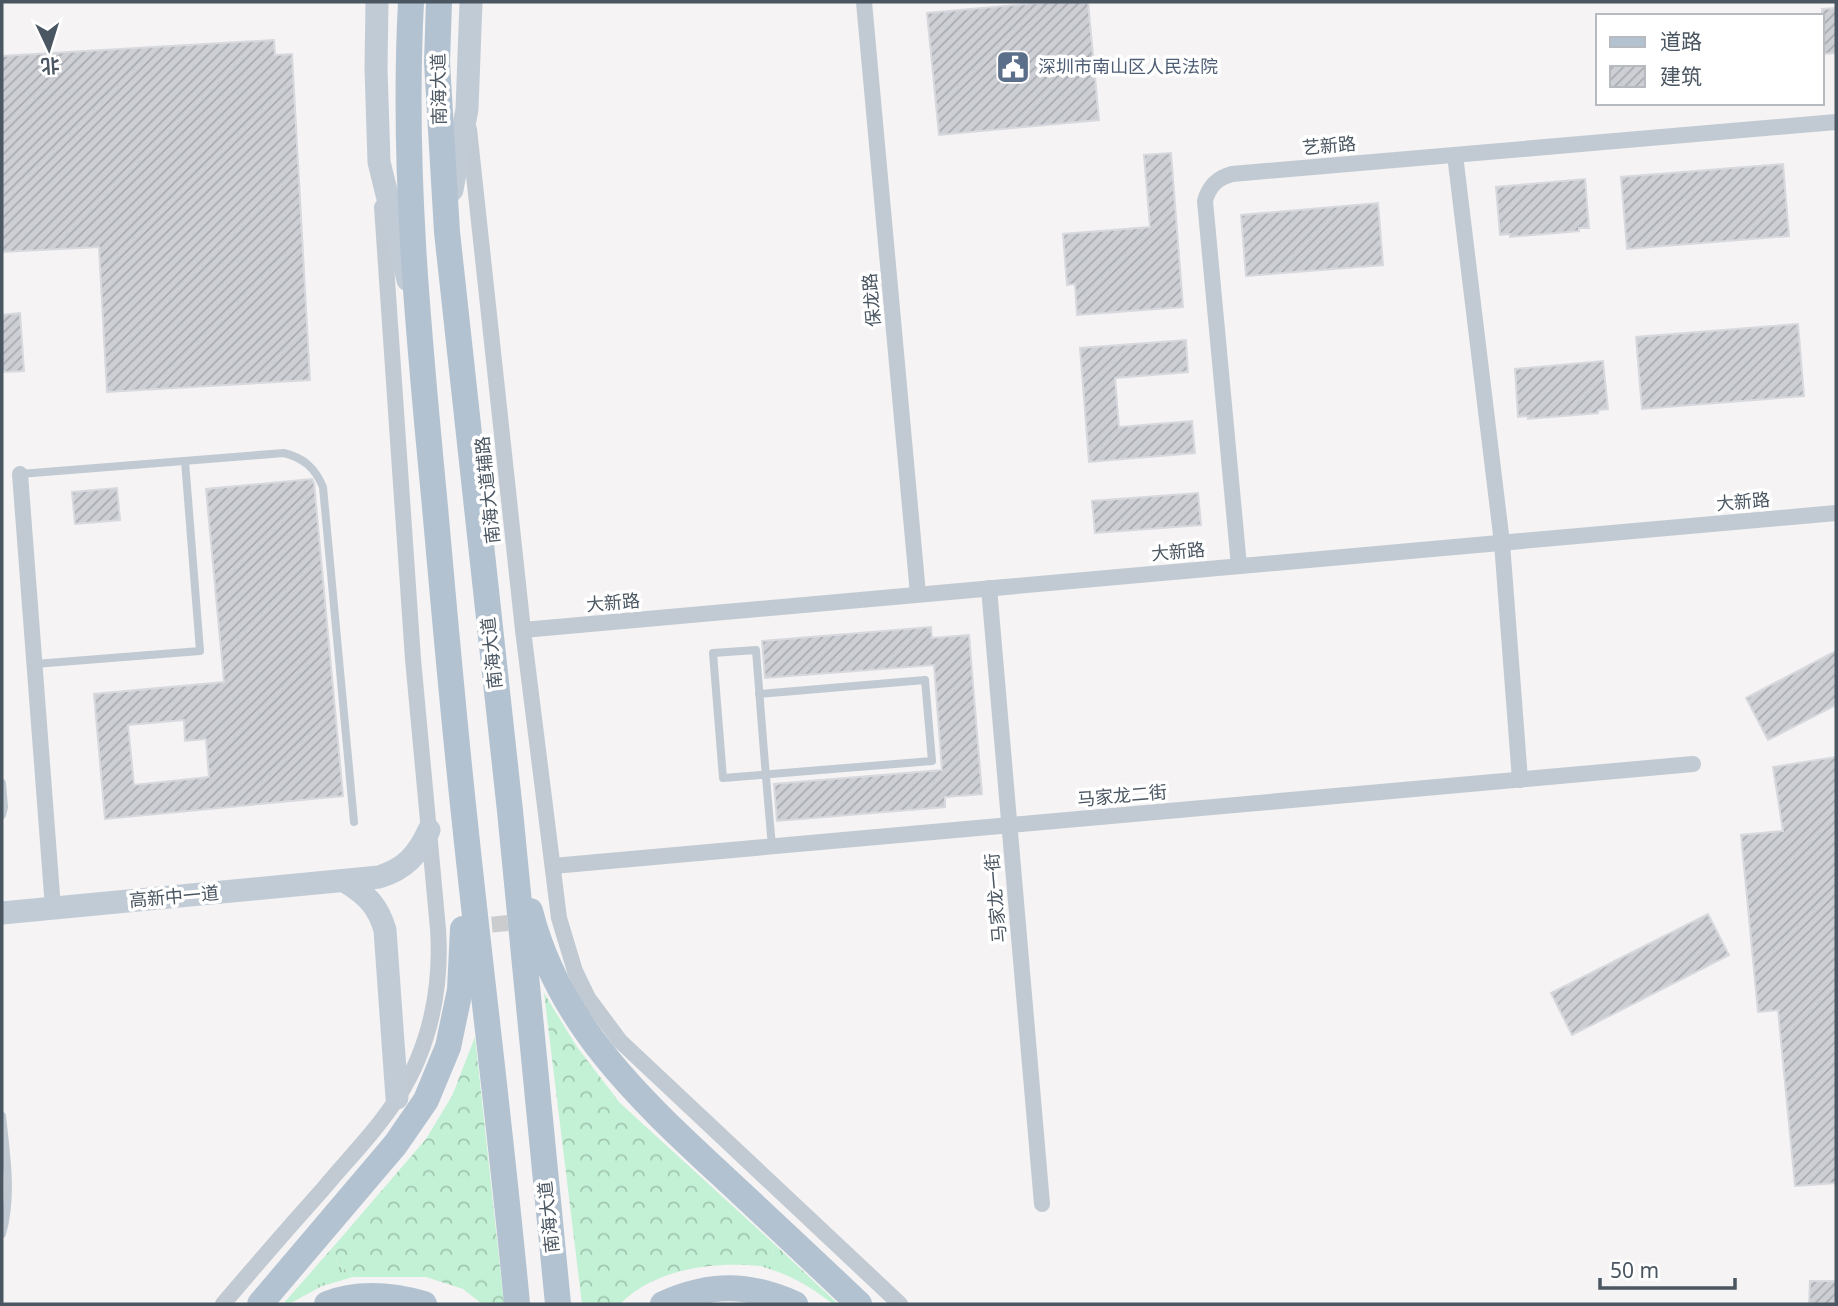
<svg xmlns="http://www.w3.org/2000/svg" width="1838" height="1306" font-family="'Noto Sans','Noto Sans SC',sans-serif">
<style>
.grass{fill:url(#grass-tufts)}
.forest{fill:url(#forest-crowns)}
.building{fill:url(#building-hatch);stroke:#d7d9de;stroke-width:2;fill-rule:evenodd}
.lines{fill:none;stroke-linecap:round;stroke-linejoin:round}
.street-tunnel{stroke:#caccce;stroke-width:16;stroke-dasharray:16 8;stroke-linecap:butt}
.lane{stroke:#c1cad2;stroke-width:8}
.street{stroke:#c1cad2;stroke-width:16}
.secondary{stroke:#c1cbd6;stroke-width:23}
.primary{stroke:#b3c2d1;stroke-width:26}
.labels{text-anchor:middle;stroke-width:7;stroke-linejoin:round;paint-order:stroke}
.service-label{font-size:18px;fill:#4e5e75;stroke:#fff;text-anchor:start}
.street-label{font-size:18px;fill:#4a5661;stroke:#fff}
</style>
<defs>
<pattern id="grass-tufts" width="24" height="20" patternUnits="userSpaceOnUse" patternTransform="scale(1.75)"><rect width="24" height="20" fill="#c3f1d5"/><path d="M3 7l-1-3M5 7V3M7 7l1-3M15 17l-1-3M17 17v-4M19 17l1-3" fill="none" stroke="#a0c6b0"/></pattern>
<pattern id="forest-crowns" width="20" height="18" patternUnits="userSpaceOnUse" patternTransform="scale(1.75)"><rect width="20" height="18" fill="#c3f1d5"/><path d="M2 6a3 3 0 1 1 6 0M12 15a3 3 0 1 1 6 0" fill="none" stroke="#a0c6b0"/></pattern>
<pattern id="building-hatch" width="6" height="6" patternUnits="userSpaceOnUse" patternTransform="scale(1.75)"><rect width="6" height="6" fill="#cdcfd5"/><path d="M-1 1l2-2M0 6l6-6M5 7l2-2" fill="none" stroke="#a8abb0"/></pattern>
</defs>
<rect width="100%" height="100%" fill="#f5f3f3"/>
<g class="grass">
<path d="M772 1242 838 1304H833C808 1285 791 1275 760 1266L774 1253Z"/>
<path d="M334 1246 337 1262 353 1277 322 1286 289 1304H283Z"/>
</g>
<g class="forest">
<path d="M544 993 577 1047 620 1103 772 1242 774 1253 760 1266C712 1261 655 1269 620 1304H582Z"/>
<path d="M475 1037 504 1304H482L463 1289 426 1277H353L337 1262 334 1246 426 1139 452 1096Z"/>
</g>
<g class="building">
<path d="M1049 2H1088L1099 120 939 135 927 13Z"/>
<path d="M1836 8V53L1822 54V9Z"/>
<path d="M274 40 275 55 292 54 310 380 107 392 99 247 2 252V56Z"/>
<path d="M1171 153 1183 307 1077 315 1075 284 1067 285 1063 234 1150 227 1144 155Z"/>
<path d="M1783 164 1789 236 1627 249 1621 177Z"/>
<path d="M1585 179 1589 228H1579V231L1510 237V234L1500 235 1496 187Z"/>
<path d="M1378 203 1383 265 1246 276 1241 215Z"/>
<path d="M20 313 24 371 2 372V315Z"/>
<path d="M1798 324 1804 396 1642 409 1636 337Z"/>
<path d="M1186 340 1188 372 1115 378 1119 427 1192 421 1195 453 1089 462 1080 348Z"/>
<path d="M1603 361 1608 409 1598 410V413L1575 415 1528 419V416L1518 417 1515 369Z"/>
<path d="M312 479 314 483 343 796 105 819 94 694 224 682 206 489ZM184 720 185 741 206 739 209 777 134 785 128 725Z"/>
<path d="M117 488 120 520 75 524 72 492Z"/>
<path d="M1198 493 1201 525 1095 533 1092 501Z"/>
<path d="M931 627 932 638 969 635 982 794 945 797V807L777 821 774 784 942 770 934 665 765 678 762 641Z"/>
<path d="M1836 651V705L1768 740 1746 698Z"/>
<path d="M1836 757V1183L1795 1186 1778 1010 1758 1012 1741 835 1783 831 1773 767Z"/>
<path d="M1708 914 1729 955 1572 1035 1551 993Z"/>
<path d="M1810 1281H1836V1304H1809Z"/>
</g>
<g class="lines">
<path class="street-tunnel" d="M468 927 529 921"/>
<g class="lane">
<path d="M20 474 284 453C304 458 315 468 323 487L354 822"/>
<path d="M35 664 200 651 185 461"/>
<path d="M759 694 925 680 932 761 723 778 713 653 756 650C761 715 766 781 772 846"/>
<path d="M2 783 4 807 2 815"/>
<path d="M2 1116C6 1155 13 1195 2 1234"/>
</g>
<g class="street">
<path d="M864 2 918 594"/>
<path d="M469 129 523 630 559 918 575 971 588 998 620 1041 900 1304"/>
<path d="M1455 155 1502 543 1520 780"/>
<path d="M20 474 53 908"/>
<path d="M1239 566 1205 201C1209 186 1217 178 1232 174L1836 122"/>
<path d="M989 588 1042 1204"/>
<path d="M523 630 1836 513"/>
<path d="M553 866 1693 764"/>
<path d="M223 1304C256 1265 290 1226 324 1188 349 1158 377 1130 398 1097 430 1047 442 988 438 929L413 659 382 207"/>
</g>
<g class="secondary">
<path d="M377 2 376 68 379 162 408 280"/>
<path d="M452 190 467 109 471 2"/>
<path d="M346 882C367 895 378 906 385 930L397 1098"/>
<path d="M2 913 379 877C405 869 418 855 429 830"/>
</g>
<g class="primary">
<path d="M411 2C402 171 419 338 435 507 444 609 453 712 464 814 481 978 502 1141 517 1304"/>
<path d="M439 2 437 62 447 232 510 811 558 1304"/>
<path d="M530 911C559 1027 644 1103 728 1181 772 1222 816 1263 859 1304"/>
<path d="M260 1304 395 1145 426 1100 448 1047 460 990 463 929"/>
<path d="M327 1304C358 1292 392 1295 424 1304"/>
<path d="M663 1304C710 1283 748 1283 795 1304"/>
</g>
</g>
<defs>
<g id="civic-square" transform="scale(1.75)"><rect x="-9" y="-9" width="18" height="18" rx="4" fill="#5c6f8a" stroke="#fff"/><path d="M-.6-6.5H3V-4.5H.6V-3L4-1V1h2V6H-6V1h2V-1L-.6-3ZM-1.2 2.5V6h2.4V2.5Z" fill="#fff"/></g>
</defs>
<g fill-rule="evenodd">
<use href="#civic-square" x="1013" y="67"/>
</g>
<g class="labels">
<g class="service-label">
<text x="1038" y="73">深圳市南山区人民法院</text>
</g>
<g class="street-label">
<text transform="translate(439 89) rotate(-91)" y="6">南海大道</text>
<text transform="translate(1329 146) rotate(-5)" y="6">艺新路</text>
<text transform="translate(872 300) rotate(-95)" y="6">保龙路</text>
<text transform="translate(488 490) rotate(-96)" y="6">南海大道辅路</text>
<text transform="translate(1743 502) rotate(-5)" y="6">大新路</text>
<text transform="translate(1178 552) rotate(-5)" y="6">大新路</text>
<text transform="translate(613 603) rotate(-5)" y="6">大新路</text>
<text transform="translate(492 653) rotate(-96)" y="6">南海大道</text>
<text transform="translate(1122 796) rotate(-5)" y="6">马家龙二街</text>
<text transform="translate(174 897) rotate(-5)" y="6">高新中一道</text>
<text transform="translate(996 898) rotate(-95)" y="6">马家龙一街</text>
<text transform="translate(549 1217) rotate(-96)" y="6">南海大道</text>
</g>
</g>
<rect width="1838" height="1306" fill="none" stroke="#4a5661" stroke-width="7"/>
<rect x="1596" y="14" width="228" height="91" fill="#ffffff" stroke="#b7bbc0" stroke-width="2"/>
<rect x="1610" y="37" width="35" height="10" fill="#b3c2d1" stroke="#b7bbc0" stroke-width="2"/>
<text x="1660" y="49" font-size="21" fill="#4a5661">道路</text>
<rect x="1610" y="66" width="35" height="21" fill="url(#building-hatch)" stroke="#b7bbc0" stroke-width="2"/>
<text x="1660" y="84" font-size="21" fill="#4a5661">建筑</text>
<g transform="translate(49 49) rotate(176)" stroke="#ffffff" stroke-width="5" paint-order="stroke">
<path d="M0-5L12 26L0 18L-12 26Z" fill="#4a5661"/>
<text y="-10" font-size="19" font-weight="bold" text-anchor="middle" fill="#4a5661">北</text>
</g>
<path d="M1600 1278v10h135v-10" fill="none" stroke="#4a5661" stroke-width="3.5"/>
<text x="1610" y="1278" font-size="21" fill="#4a5661" stroke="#ffffff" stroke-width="5" paint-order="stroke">50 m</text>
</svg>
